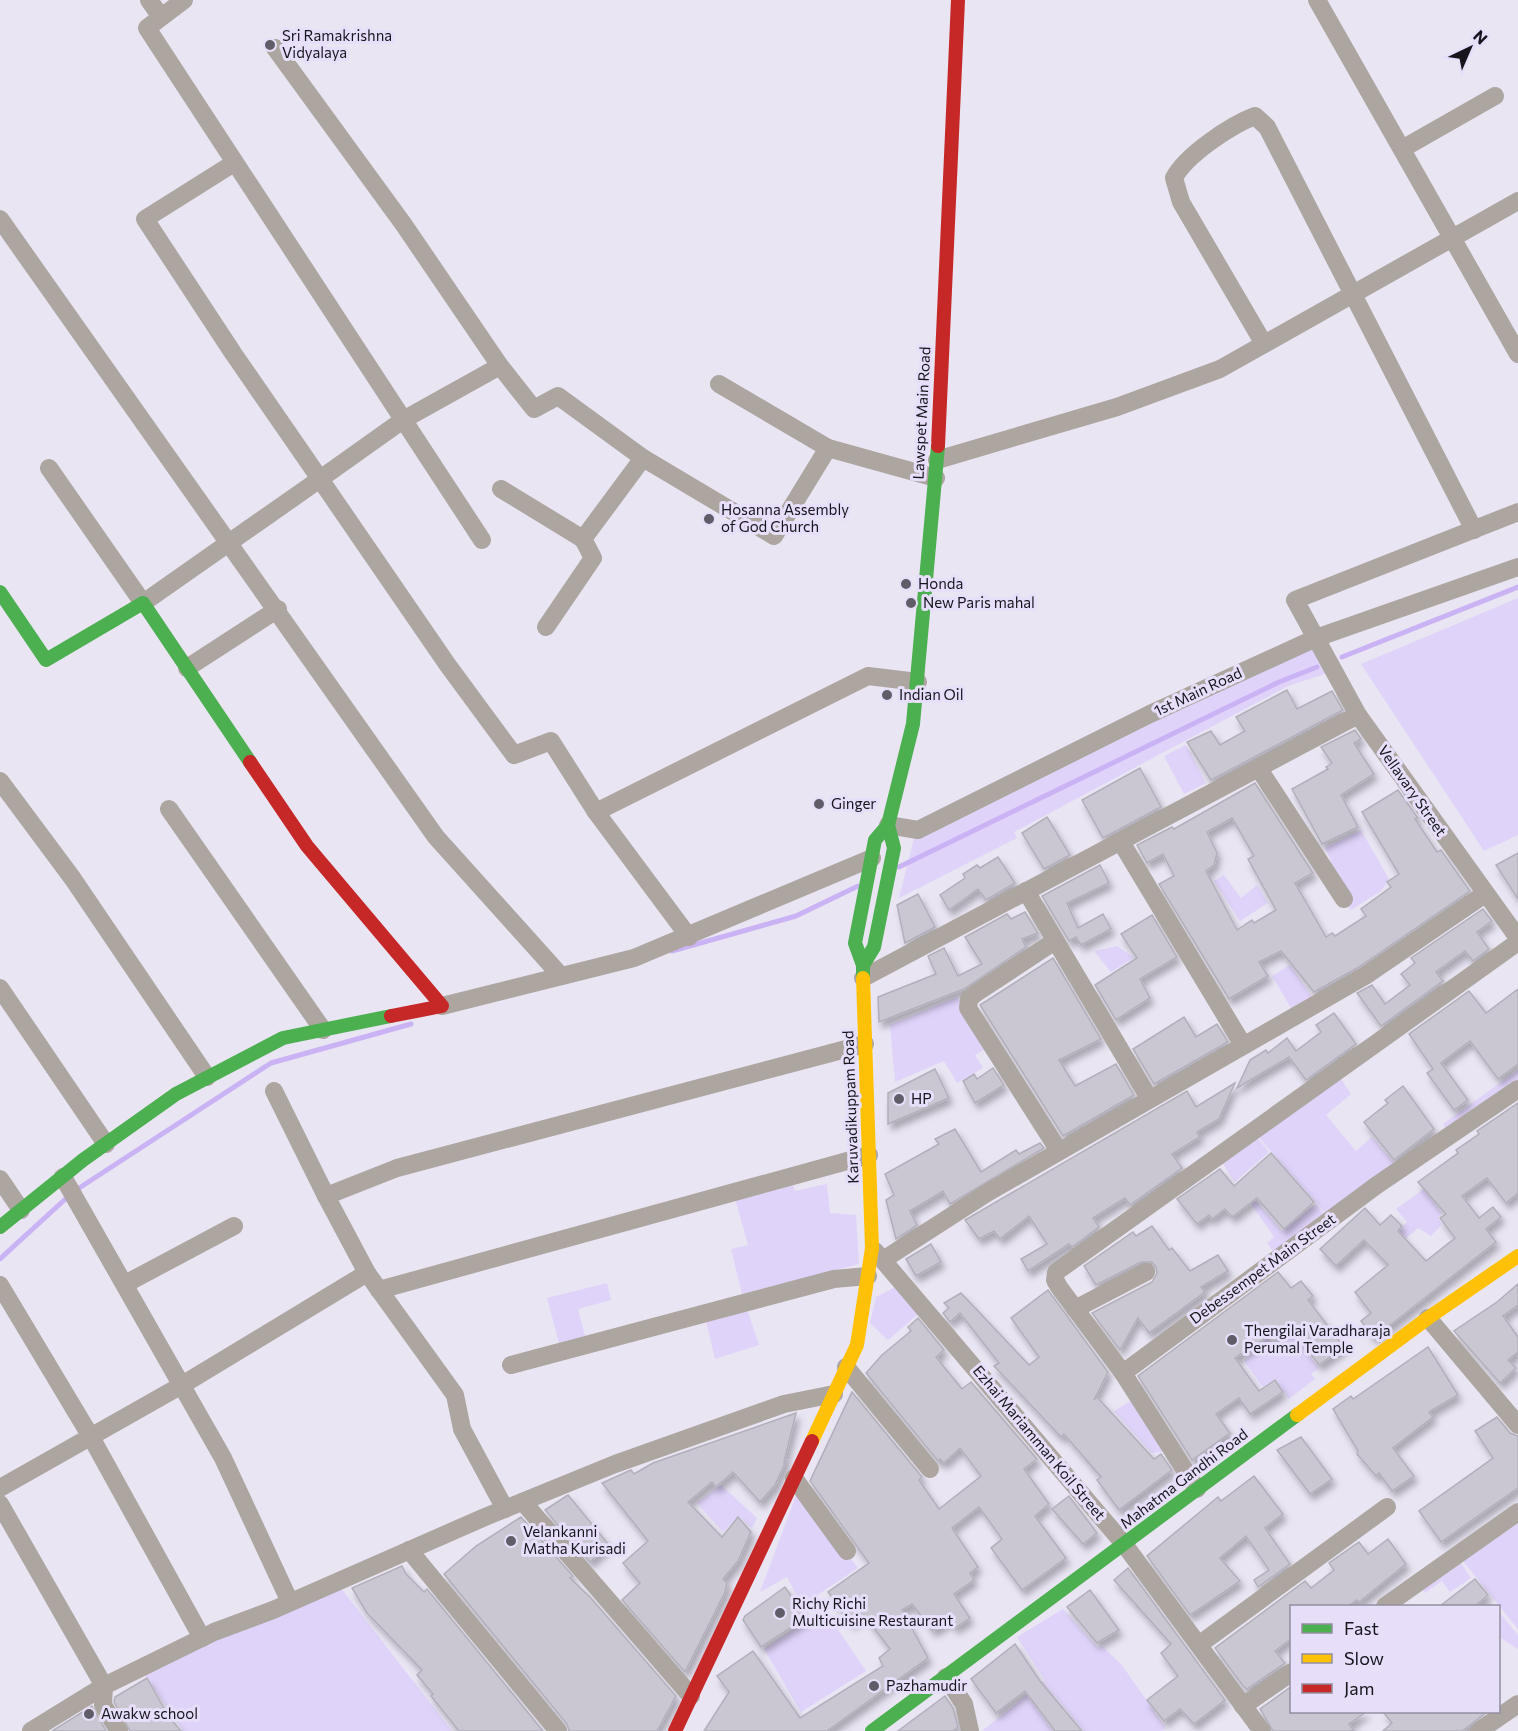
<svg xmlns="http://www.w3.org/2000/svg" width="1518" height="1731" font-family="Commissioner,sans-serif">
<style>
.green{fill:#e0d3fa}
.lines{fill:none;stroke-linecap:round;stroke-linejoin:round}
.stream{stroke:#cab3f4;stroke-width:5}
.building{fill:#cac7d2;stroke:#b2afba;stroke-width:1.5;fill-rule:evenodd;filter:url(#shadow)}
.street{stroke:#ada5a0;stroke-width:18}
.fast{stroke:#4caf50;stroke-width:14}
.slow{stroke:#ffc107;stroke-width:14}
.jam{stroke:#c62828;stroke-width:14}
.poi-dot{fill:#605d68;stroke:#e7dff9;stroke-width:2}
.labels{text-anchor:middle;stroke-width:6;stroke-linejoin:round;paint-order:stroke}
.poi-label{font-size:15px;fill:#17141d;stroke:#e7dff9;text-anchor:start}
.street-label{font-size:15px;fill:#17141d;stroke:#e7dff9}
</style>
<defs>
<filter id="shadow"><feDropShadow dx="3.5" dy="6" stdDeviation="3" flood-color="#0004"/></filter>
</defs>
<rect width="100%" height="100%" fill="#e9e5f3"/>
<g class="green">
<path d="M1518 598V835L1484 851 1361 664Z"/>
<path d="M1313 644 1328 673 1288 686 1014 832 1017 838 899 898 914 838Z"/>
<path d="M1186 745 1206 783 1184 794 1164 756Z"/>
<path d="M1361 830 1389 879 1381 891 1351 910 1324 865 1331 861 1325 848Z"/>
<path d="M1224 875 1241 898 1257 885 1268 903 1240 921 1214 881Z"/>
<path d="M1117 946 1134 958 1111 972 1094 951Z"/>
<path d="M1290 965 1314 1000 1294 1013 1272 976Z"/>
<path d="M957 997 989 1047 975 1055 983 1068 957 1083 944 1061 895 1082 890 1025Z"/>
<path d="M1518 1070V1084L1448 1132 1443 1124Z"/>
<path d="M1337 1073 1351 1094 1326 1115 1356 1151 1372 1137 1398 1167 1328 1216 1254 1132Z"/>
<path d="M1253 1133 1269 1152 1235 1182 1220 1159Z"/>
<path d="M791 1179 795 1191 827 1184 830 1213 856 1215 859 1264 742 1294 731 1249 748 1245 734 1195Z"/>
<path d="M1424 1189 1442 1213 1438 1218 1442 1224 1431 1236 1418 1228 1401 1243 1394 1235 1407 1222 1396 1209Z"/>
<path d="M1253 1198 1282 1231 1316 1204 1328 1218 1276 1255 1267 1243 1274 1237 1249 1201Z"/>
<path d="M607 1283 611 1300 578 1309 585 1336 559 1343 547 1298Z"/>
<path d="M899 1285 922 1311 888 1340 870 1323 876 1297Z"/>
<path d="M746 1306 759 1345 715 1359 705 1317Z"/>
<path d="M1253 1324 1274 1345 1292 1332 1319 1368 1311 1374 1315 1379 1289 1399 1275 1379 1263 1387 1244 1361 1256 1350 1246 1326Z"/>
<path d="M1134 1399 1167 1451 1152 1453 1114 1411Z"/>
<path d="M721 1485 757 1518 752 1528 738 1516 723 1532 697 1503Z"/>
<path d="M801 1491 858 1568 816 1596 805 1611 787 1577 760 1592 797 1493Z"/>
<path d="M1518 1520V1629L1463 1561Z"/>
<path d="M1458 1559 1471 1578 1450 1592 1442 1581 1425 1593 1420 1586Z"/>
<path d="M336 1582 452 1731H183L140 1668Z"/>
<path d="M824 1609 866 1671 801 1712 764 1649Z"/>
<path d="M1063 1609 1098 1648 1102 1646 1121 1664 1166 1728 1162 1731H1084L1055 1696 1017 1637Z"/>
<path d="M1499 1612 1518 1635V1649L1499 1637Z"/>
<path d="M1044 1681 1055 1697 1037 1709 1053 1731H982Z"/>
</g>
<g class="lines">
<g class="stream">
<path d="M1342 657 1518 587"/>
<path d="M899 867 1279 682 1317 667"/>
<path d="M672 951 796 916 858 886"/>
<path d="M0 1259 73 1192 271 1063 411 1024"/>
</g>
</g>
<g class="building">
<path d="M1287 690 1297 709 1332 691 1343 710 1211 780 1187 742 1211 731 1220 745 1245 731 1236 717Z"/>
<path d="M1355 730 1361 739 1354 743 1374 774 1341 795 1358 827 1322 844 1292 789 1328 769 1326 767 1332 763 1321 747Z"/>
<path d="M1140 768 1161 807 1103 838 1082 800Z"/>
<path d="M1255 783 1313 873 1295 883 1326 937 1332 933 1335 936 1366 916 1361 909 1391 887 1387 882 1399 874 1362 812 1398 790 1418 818 1415 819 1437 852 1441 850 1470 891 1359 967 1314 992 1281 951 1259 962 1268 976 1229 999 1159 884 1174 876 1163 854 1147 863 1137 845 1172 827 1174 829ZM1232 818 1254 856 1248 859 1276 910 1254 923 1252 920 1237 930 1206 871 1214 865 1217 853 1207 832Z"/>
<path d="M1047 817 1070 855 1044 869 1022 833Z"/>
<path d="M1518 853V899L1496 865Z"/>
<path d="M998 857 1015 883 986 900 978 889 949 910 940 895 965 878 963 874 977 865 980 868Z"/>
<path d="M1100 865 1109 883 1067 903 1078 928 1103 914 1111 929 1081 945 1076 937 1069 941 1042 896Z"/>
<path d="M918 894 935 927 905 943 897 905Z"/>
<path d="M1483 909 1492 921 1477 932 1489 949 1473 961 1465 951 1436 972 1443 981 1381 1026 1357 993 1372 985 1385 1004 1410 985 1401 974 1415 963 1411 958Z"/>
<path d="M1025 912 1038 933 1022 939 1026 947 964 989 879 1022 878 997 936 974 928 956 944 948 958 976 982 964 965 937 1007 914 1011 919Z"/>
<path d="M1152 915 1177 957 1140 979 1150 998 1116 1020 1095 985 1137 958 1121 934Z"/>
<path d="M1053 958 1101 1039 1059 1060 1075 1086 1116 1064 1134 1095 1063 1136 980 1005Z"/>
<path d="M1518 989V1064L1498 1079 1470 1041 1441 1063 1468 1100 1454 1110 1427 1073 1433 1069 1409 1034 1469 991 1486 1013Z"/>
<path d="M1334 1013 1356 1044 1306 1080 1289 1057 1237 1088 1250 1060 1266 1050 1268 1053 1287 1038 1296 1051 1321 1032 1316 1025Z"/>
<path d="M1184 1017 1196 1037 1217 1024 1228 1042 1154 1084 1133 1049Z"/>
<path d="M993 1068 1004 1085 975 1103 963 1081 974 1074 977 1079Z"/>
<path d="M935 1069 949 1098 888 1124V1093Z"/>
<path d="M1235 1083 1219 1119 1197 1132 1200 1137 1172 1154 1182 1168 1130 1205 1125 1198 1093 1218 1099 1227 1072 1247 1069 1244 1028 1271 1021 1259 1047 1244 1029 1216 1000 1239 994 1231 979 1239 965 1220 1187 1091 1196 1107Z"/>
<path d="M1403 1086 1434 1129 1394 1160 1364 1122 1388 1103 1385 1100Z"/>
<path d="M1518 1103V1193L1506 1203 1487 1178 1462 1196 1479 1218 1493 1207 1501 1217 1486 1229 1496 1242 1374 1338 1361 1321 1371 1313 1355 1292 1388 1265 1364 1240 1336 1266 1320 1249 1365 1208 1380 1225 1391 1215 1402 1226 1398 1231 1426 1261 1455 1238 1440 1218 1446 1214 1418 1182 1458 1153 1456 1150 1479 1134 1477 1131Z"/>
<path d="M955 1129 981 1172 1016 1150 1019 1154 1040 1143 1044 1148 950 1204 943 1191 910 1211 917 1225 896 1239 886 1200 894 1195 885 1174 939 1144 935 1139Z"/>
<path d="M1271 1153 1314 1202 1284 1229 1257 1198 1232 1217 1225 1209 1212 1219 1209 1215 1197 1224 1177 1199 1220 1169 1234 1186Z"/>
<path d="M1152 1226 1169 1250 1172 1248 1190 1271 1218 1255 1228 1271 1201 1287 1205 1292 1149 1333 1138 1318 1120 1350 1092 1313 1152 1282 1157 1273 1156 1267 1152 1262H1141L1096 1285 1084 1266 1133 1232 1136 1236Z"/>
<path d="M931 1244 941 1262 916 1276 906 1259Z"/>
<path d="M1278 1272 1291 1288 1301 1281 1313 1296 1308 1300 1344 1347 1319 1365 1292 1329 1287 1333 1284 1328 1274 1342 1269 1336 1235 1358 1259 1391 1275 1380 1283 1392 1250 1414 1239 1398 1216 1414 1230 1433 1192 1460 1138 1376Z"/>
<path d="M1518 1284V1305L1503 1316 1518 1337V1352L1508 1360 1516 1368 1500 1383 1454 1331 1497 1302Z"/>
<path d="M1048 1290 1108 1372 1094 1400 1097 1397 1154 1459 1161 1454 1172 1470 1119 1510 1097 1480 1101 1477 1064 1434 1061 1437 994 1366 999 1363 960 1313 950 1322 943 1313 949 1308 944 1303 961 1293 1029 1365 1039 1357 1011 1318Z"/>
<path d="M918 1318 944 1350 936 1357 962 1389 971 1382 1037 1459 1024 1469 1049 1504 1035 1516 1066 1558 1022 1590 991 1548 1002 1539 979 1507 952 1528 978 1567 970 1573 974 1580 954 1594 970 1618 955 1628 950 1620 933 1631 912 1604 902 1610 928 1658 827 1731H704L729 1692 717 1676 753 1651 800 1718 883 1666 879 1658 890 1649 864 1615 851 1623 828 1592 869 1563 810 1481 852 1392 922 1477 919 1480 939 1509 981 1476 960 1448 944 1463 940 1459 938 1461 866 1373 882 1355 911 1331 908 1327Z"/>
<path d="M1428 1347 1458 1395 1429 1412 1433 1417 1393 1448 1414 1476 1392 1491 1379 1473 1376 1476 1357 1454 1358 1451 1333 1409 1351 1396 1353 1399Z"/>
<path d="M796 1413 784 1462 786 1461 775 1485 760 1502 733 1472 716 1487 712 1482 688 1502 722 1537 738 1517 751 1532 738 1561 723 1579 727 1583 725 1592 685 1672 622 1600 640 1583 623 1563 648 1541 602 1483 631 1470 634 1474 653 1463Z"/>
<path d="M1497 1417 1510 1433 1518 1436V1488L1441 1542 1419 1511 1493 1458 1475 1431Z"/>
<path d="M1301 1437 1332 1479 1310 1494 1277 1450Z"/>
<path d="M1254 1476 1283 1514 1265 1528 1290 1564 1258 1587 1254 1580 1269 1570 1246 1536 1220 1558 1240 1581 1190 1615 1147 1556 1218 1497 1221 1501Z"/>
<path d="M568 1495 609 1545 590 1562 545 1510Z"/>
<path d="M1069 1496 1097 1533 1083 1544 1052 1509Z"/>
<path d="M521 1517 573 1576 570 1578 590 1597 676 1696 657 1731H569L567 1724 444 1574 476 1546Z"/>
<path d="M1388 1539 1406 1564 1359 1602 1357 1600 1348 1606H1292V1638L1275 1651 1285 1663 1247 1689 1243 1686 1215 1648 1305 1581 1311 1588 1334 1570 1329 1563 1359 1542 1368 1554Z"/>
<path d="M402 1566 406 1574 424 1592 427 1589 543 1731H459L431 1696 433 1694 417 1675 422 1670 367 1613 352 1588Z"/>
<path d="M1128 1568 1225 1700 1194 1724 1180 1709 1164 1721 1147 1700 1178 1676 1161 1653 1171 1644 1114 1580Z"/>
<path d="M1475 1579 1488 1595 1475 1606H1440Z"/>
<path d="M785 1587 806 1618 761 1647 743 1620 745 1616Z"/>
<path d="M1090 1590 1119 1630 1097 1643 1067 1607Z"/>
<path d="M1015 1644 1040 1681 1082 1731H1055L1025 1691 996 1713 971 1679Z"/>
<path d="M147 1678 169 1717 181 1731H130L114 1702 115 1697Z"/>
<path d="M1292 1686V1712H1366L1349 1724 1354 1731H1273L1260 1709Z"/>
<path d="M945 1696 953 1708 958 1727 952 1731H898Z"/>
<path d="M92 1706 106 1731H52Z"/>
<path d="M1383 1712H1487L1462 1731H1383L1392 1723Z"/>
</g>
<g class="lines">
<g class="street">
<path d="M149 0 161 17"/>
<path d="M184 0 147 28 482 540"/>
<path d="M1317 0 1518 354"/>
<path d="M1402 149 1495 96"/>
<path d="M234 163 145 219 233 353 320 479 403 420 500 366 404 225 275 48"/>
<path d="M0 219 436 837 561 976"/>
<path d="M1264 344 1181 202 1174 178C1186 155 1231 125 1255 116L1267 127 1474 530"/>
<path d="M500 366 534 409 558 396 643 458 583 539 593 558 546 627"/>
<path d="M719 384 828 448 936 478"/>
<path d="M643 458 774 536 828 448"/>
<path d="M937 460 1117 407 1220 369 1518 201"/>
<path d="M49 468 143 603 320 479 447 664 514 755 551 741 596 812 689 937"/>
<path d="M501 489 583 539"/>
<path d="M1518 512 1295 600 1358 715 1518 938"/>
<path d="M187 668 278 609"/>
<path d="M1259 769 1344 899"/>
<path d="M0 781 73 879 207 1077"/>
<path d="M169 809 323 1030"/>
<path d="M596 812 868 676 918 682"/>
<path d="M888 825 918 830 1150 714 1316 638 1518 567"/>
<path d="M1121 842 1243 1045"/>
<path d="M1026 891 1149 1098"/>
<path d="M1055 941 976 993 969 999 968 1008 1059 1151"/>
<path d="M863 978 1358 715"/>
<path d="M0 988 106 1144"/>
<path d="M442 1006 634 958 872 858"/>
<path d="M274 1091 326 1196 397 1168 865 1044"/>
<path d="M63 1177 223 1458 290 1602"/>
<path d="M0 1179 21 1210"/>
<path d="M326 1196 367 1273 455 1395 462 1429 505 1509"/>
<path d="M875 1251 1124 1544 1262 1731"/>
<path d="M883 1260 987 1193 1365 976 1485 894"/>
<path d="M125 1284 234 1226"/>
<path d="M0 1285 91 1437 202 1638"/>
<path d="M379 1290 869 1155"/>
<path d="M1075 1309 1146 1272"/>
<path d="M1428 1318 1518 1425"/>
<path d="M511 1365 834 1279 868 1276"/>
<path d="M846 1367 930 1469"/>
<path d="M1123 1373 1059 1287 1055 1280 1056 1272 1518 942"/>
<path d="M794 1478 847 1551"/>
<path d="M0 1488 182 1385 367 1273"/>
<path d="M1197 1489 1123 1373 1377 1185 1518 1089"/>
<path d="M523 1502 691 1696"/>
<path d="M0 1504 104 1686 103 1705 119 1731"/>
<path d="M409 1550 558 1731"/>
<path d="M1385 1606 1518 1512"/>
<path d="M1200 1644 1387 1507"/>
<path d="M946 1677 964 1704 970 1731"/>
<path d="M1243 1706 1292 1672"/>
<path d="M31 1731 104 1686 214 1632 273 1610 485 1517 615 1464 784 1404 834 1394"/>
<path d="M1479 1731 1518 1704"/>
</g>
<g class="fast">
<path d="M0 592 46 660 143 603 250 762"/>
<path d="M863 965 874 947 894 848 888 825"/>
<path d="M863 978V965L855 943 875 840 888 825 913 724 938 446"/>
<path d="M0 1227 83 1160 176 1094 283 1038 391 1016"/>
<path d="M872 1731 1297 1415"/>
</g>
<g class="slow">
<path d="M1297 1415 1428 1318 1518 1256"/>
<path d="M812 1441 857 1345 872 1248 863 978"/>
</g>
<g class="jam">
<path d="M938 446 958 0"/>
<path d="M250 762 307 846 442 1006 391 1016"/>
<path d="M675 1731 812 1441"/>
</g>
</g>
<g class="poi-dot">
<circle cx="270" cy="45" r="6"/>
<circle cx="709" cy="519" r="6"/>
<circle cx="906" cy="584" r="6"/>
<circle cx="911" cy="603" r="6"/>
<circle cx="887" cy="695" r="6"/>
<circle cx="819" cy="804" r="6"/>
<circle cx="899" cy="1099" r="6"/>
<circle cx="1232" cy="1340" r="6"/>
<circle cx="511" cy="1541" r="6"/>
<circle cx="780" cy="1613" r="6"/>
<circle cx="874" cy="1686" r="6"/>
<circle cx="89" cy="1714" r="6"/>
</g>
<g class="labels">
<g class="poi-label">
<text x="282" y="41">Sri Ramakrishna<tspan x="282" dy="17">Vidyalaya</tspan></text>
<text x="721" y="515">Hosanna Assembly<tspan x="721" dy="17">of God Church</tspan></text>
<text x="918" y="589">Honda</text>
<text x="923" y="608">New Paris mahal</text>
<text x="899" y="700">Indian Oil</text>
<text x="831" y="809">Ginger</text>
<text x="911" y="1104">HP</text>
<text x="1244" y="1336">Thengilai Varadharaja<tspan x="1244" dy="17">Perumal Temple</tspan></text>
<text x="523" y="1537">Velankanni<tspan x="523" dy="17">Matha Kurisadi</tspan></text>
<text x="792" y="1609">Richy Richi<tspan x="792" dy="17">Multicuisine Restaurant</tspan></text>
<text x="886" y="1691">Pazhamudir</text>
<text x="101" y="1719">Awakw school</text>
</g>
<g class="street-label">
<text transform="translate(922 413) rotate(-87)" y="5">Lawspet Main Road</text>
<text transform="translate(1198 692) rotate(-25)" y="5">1st Main Road</text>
<text transform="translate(1412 791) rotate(55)" y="5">Vellavary Street</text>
<text transform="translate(851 1107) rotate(-92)" y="5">Karuvadikuppam Road</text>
<text transform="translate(1263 1269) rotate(-36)" y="5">Debessempet Main Street</text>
<text transform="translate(1039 1443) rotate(50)" y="5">Ezhai Mariamman Koil Street</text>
<text transform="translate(1184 1479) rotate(-37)" y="5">Mahatma Gandhi Road</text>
</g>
</g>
<rect x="1290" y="1605" width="210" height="108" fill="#e7dff9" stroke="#948ea1" stroke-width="1.5"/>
<rect x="1302" y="1624" width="30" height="9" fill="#4caf50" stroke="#948ea1" stroke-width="1.5"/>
<text x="1344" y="1635" font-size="18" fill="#17141d">Fast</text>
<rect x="1302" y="1654" width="30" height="9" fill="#ffc107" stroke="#948ea1" stroke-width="1.5"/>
<text x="1344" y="1665" font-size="18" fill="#17141d">Slow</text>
<rect x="1302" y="1684" width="30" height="9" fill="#c62828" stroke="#948ea1" stroke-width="1.5"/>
<text x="1344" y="1695" font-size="18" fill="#17141d">Jam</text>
<g transform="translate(1470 48) rotate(44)" stroke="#e7dff9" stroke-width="4.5" paint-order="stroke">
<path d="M0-4.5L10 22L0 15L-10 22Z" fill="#17141d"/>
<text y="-9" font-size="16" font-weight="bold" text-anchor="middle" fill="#17141d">N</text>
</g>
</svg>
